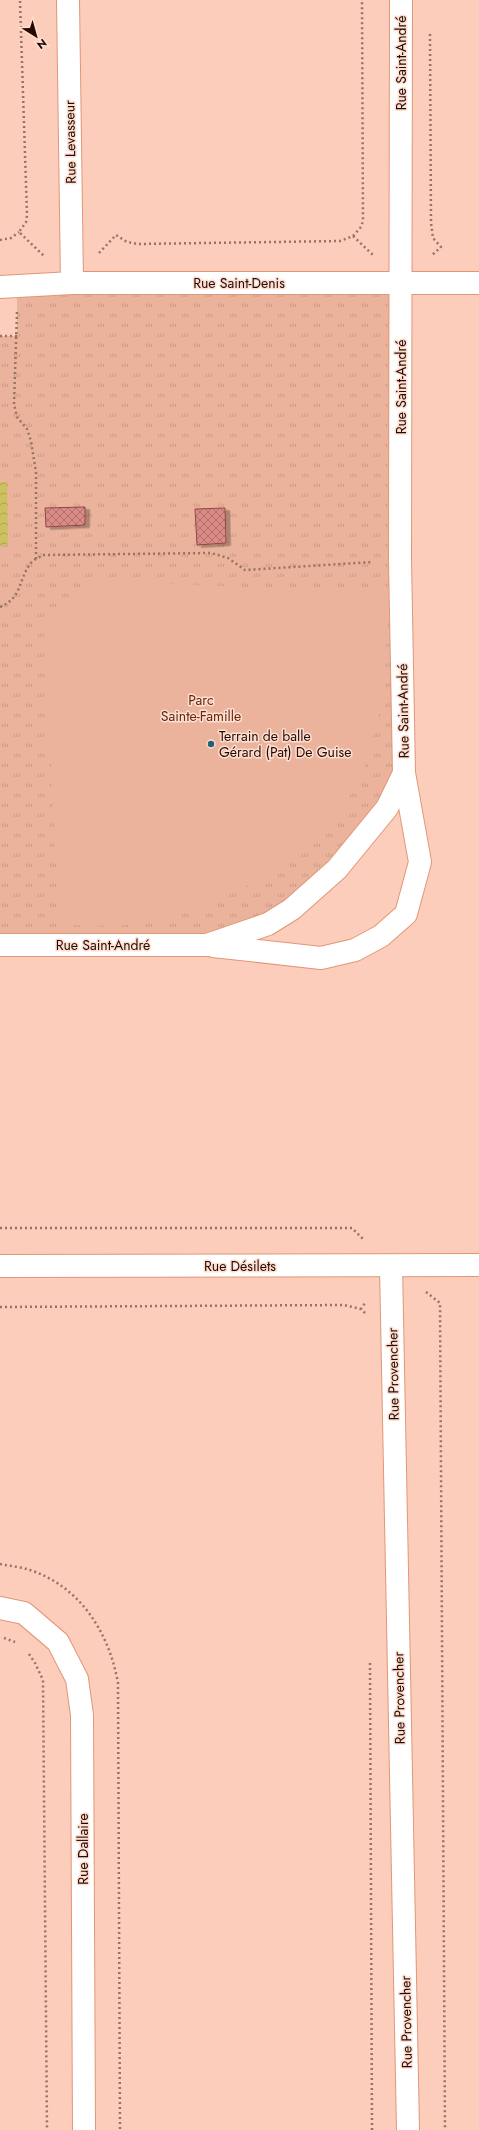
<svg xmlns="http://www.w3.org/2000/svg" width="479" height="2130" font-family="Jost,sans-serif">
<style>
.park{fill:url(#park-tufts)}
.garden{fill:#ecb39c}
.water{fill:url(#water-waves)}
.building{fill:url(#building-cross-hatch);stroke:#8e4643;filter:url(#shadow)}
.lines{fill:none;stroke-linecap:round;stroke-linejoin:round}
.street-casing{stroke:#e09778;stroke-width:24}
.path{stroke:#987264;stroke-width:2.5;stroke-dasharray:2 3;stroke-linecap:butt}
.street{stroke:#fff;stroke-width:22}
.poi-dot{fill:#226277;stroke:#feded1;stroke-width:1.5}
.labels{text-anchor:middle;stroke-width:3;stroke-linejoin:round;paint-order:stroke}
.street-label{font-size:14px;fill:#250a02;stroke:#feded1}
.park-label{font-size:14px;fill:#62290e;stroke:#feded1}
.poi-label{font-size:14px;fill:#250a02;stroke:#feded1;text-anchor:start}
</style>
<defs>
<pattern id="park-tufts" width="24" height="20" patternUnits="userSpaceOnUse"><rect width="24" height="20" fill="#ecb39c"/><path d="M3 7l-1-3M5 7V3M7 7l1-3M15 17l-1-3M17 17v-4M19 17l1-3" fill="none" stroke="#ca9985"/></pattern>
<pattern id="water-waves" width="16" height="10" patternUnits="userSpaceOnUse"><rect width="16" height="10" fill="#cbc15f"/><path d="M0 5q4-4 8 0t8 0" fill="none" stroke="#aea451"/></pattern>
<pattern id="building-cross-hatch" width="8" height="8" patternUnits="userSpaceOnUse"><rect width="8" height="8" fill="#db8b86"/><path d="M0 0l8 8M0 8l8-8" fill="none" stroke="#b1706b"/></pattern>
<filter id="shadow"><feDropShadow dx="4.5" dy="2.5" stdDeviation="0" flood-color="#0004"/></filter>
</defs>
<rect width="100%" height="100%" fill="#fccdba"/>
<path class="park" d="M401 283 404 773 315 889 207 945H0V336H17V286Z"/>
<path class="garden" d="M97 581 390 593 378 721 365 766 340 814 301 851 249 885 201 906 154 920 118 926 59 925 44 624Z"/>
<path class="water" d="M0 482H7L8 544 0 546Z"/>
<g class="building">
<path d="M85 507V525L46 527 45 508Z"/>
<path d="M225 508 226 543 197 545 195 509Z"/>
</g>
<g class="lines">
<g class="street-casing">
<g id="street">
<path d="M68 0 72 283"/>
<path d="M0 287 72 283H479"/>
<path d="M0 945H207L268 924 292 909 337 869 387 808 404 773 400 560 401 0"/>
<path d="M213 946 321 958 355 950 381 936 406 914 420 862 404 773"/>
<path d="M0 1266 479 1265"/>
<path d="M391 1266 408 2130"/>
<path d="M0 1608 24 1613 58 1642 77 1679 82 1715 84 2130"/>
</g>
</g>
<g class="path">
<path d="M20 1 27 215 26 222 19 232 44 256"/>
<path d="M430 34 431 223 433 238 441 247 431 256"/>
<path d="M353 236 361 227 363 221 362 0"/>
<path d="M0 240 11 238 19 232"/>
<path d="M99 253 116 235 127 242 138 244 340 241 353 236 373 255"/>
<path d="M17 312 14 404 17 417 27 429 31 441 36 472V560"/>
<path d="M0 336H17"/>
<path d="M0 607C22 598 18 581 30 564 33 560 39 557 44 555L211 553 228 558 245 570 373 562"/>
<path d="M0 1228H352L363 1239"/>
<path d="M426 1292 440 1303 445 2130"/>
<path d="M0 1307 344 1305 361 1309"/>
<path d="M365 1313 361 1309 365 1303"/>
<path d="M0 1564C10 1566 21 1567 30 1570 81 1587 109 1633 118 1683L120 2130"/>
<path d="M4 1638 15 1642"/>
<path d="M29 1654 35 1663 43 1680 47 2130"/>
<path d="M370 1663 372 2130"/>
</g>
<use href="#street" class="street"/>
</g>
<circle class="poi-dot" cx="211" cy="744" r="4"/>
<g class="labels">
<g class="street-label">
<text transform="translate(401 63) rotate(-90)" y="5">Rue Saint-André</text>
<text transform="translate(70 142) rotate(-91)" y="5">Rue Levasseur</text>
<text x="239" y="288">Rue Saint-Denis</text>
<text transform="translate(401 387) rotate(-90)" y="5">Rue Saint-André</text>
<text transform="translate(403 711) rotate(-91)" y="5">Rue Saint-André</text>
<text x="103" y="950">Rue Saint-André</text>
<text x="240" y="1271">Rue Désilets</text>
<text transform="translate(393 1374) rotate(-91)" y="5">Rue Provencher</text>
<text transform="translate(399 1698) rotate(-91)" y="5">Rue Provencher</text>
<text transform="translate(83 1849) rotate(-90)" y="5">Rue Dallaire</text>
<text transform="translate(406 2022) rotate(-91)" y="5">Rue Provencher</text>
</g>
<g class="park-label">
<text x="201" y="705">Parc<tspan x="201" dy="16">Sainte-Famille</tspan></text>
</g>
<g class="poi-label">
<text x="219" y="741">Terrain de balle<tspan x="219" dy="16">Gérard (Pat) De Guise</tspan></text>
</g>
</g>
<g transform="translate(36 36) rotate(143)" stroke="#feded1" stroke-width="3" paint-order="stroke">
<path d="M0-3L7 15L0 10L-7 15Z" fill="#250a02"/>
<text y="-6" font-size="11" font-weight="bold" text-anchor="middle" fill="#250a02">N</text>
</g>
</svg>
